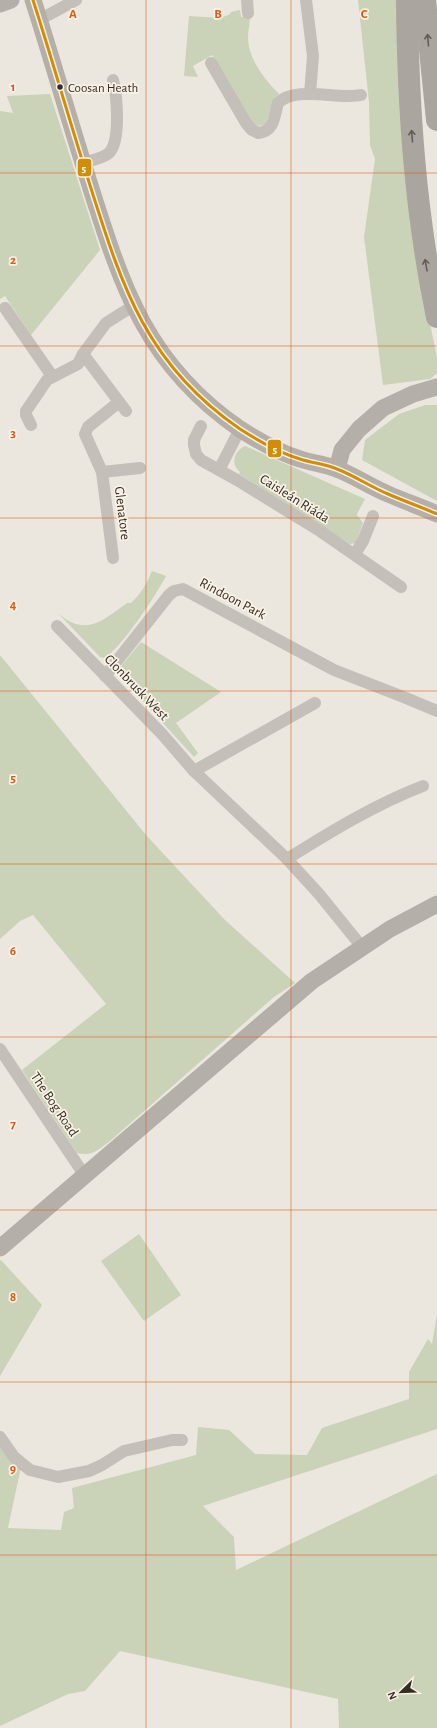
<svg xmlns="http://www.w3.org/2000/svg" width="437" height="1728" font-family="'Alegreya Sans',sans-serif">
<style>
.green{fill:#cad2b8}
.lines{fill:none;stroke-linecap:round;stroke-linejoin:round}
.street{stroke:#c4bfb8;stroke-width:12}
.secondary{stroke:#b5afa9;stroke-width:17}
.highway{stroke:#aaa59e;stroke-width:22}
.bus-1-casing{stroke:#f9f2e5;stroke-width:6}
.bus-1{stroke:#d08e08;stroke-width:3}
.oneway{stroke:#645c56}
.grid{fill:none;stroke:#df570d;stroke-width:1;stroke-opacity:0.55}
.bus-dot{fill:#352c26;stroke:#f9f2e5;stroke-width:1.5}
.labels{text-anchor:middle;stroke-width:3.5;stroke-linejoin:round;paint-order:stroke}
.bus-label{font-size:13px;fill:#352c26;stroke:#f9f2e5;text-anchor:start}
.street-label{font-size:14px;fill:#352c26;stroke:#f9f2e5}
.grid-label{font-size:13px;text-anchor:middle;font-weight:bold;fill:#df570d;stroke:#f9f2e5;stroke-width:3.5;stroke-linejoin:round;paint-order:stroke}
.line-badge{stroke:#f9f2e5;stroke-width:1.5}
.badge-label{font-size:11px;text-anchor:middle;font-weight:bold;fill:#fff}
</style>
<rect width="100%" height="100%" fill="#ebe7df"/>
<g class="green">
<path d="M358 0H400L419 269 437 358V373L430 379 383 385 364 237 375 159 370 145 369 102Z"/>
<path d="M240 10 241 17 250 15C250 23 248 30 248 37 248 59 265 80 279 94L274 99 266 123 263 125 257 126 248 120 212 55 193 66 198 77 184 76 189 16 221 18 230 14 231 12Z"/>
<path d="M50 94 100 250 31 335 5 296 0 299V111L13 113 7 96Z"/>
<path d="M425 405H437V501L362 460 365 440 399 414Z"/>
<path d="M245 446 365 499 357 514V515L363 523 356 543 350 544 239 474 240 472C230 464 234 451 245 446Z"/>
<path d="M152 571 166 576C158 592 119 652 104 658L100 657 57 612C85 638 102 621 127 603H131C141 594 147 583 152 571Z"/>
<path d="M141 642 221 692 176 723 198 753 194 757 118 674V670Z"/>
<path d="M0 655 146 835 225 920 295 983 274 997 110 1141C99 1149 92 1157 77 1153L22 1070 106 1004 33 915 20 921 0 939Z"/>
<path d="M139 1234 181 1295 144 1321 101 1261Z"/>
<path d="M1 1260 42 1305 0 1376V1261Z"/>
<path d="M437 1314V1429L203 1506 234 1537 236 1570 437 1474V1728H339L338 1699 120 1651 85 1691 68 1694 0 1726V1445L21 1467 8 1528 61 1530 64 1512 74 1508 72 1488 196 1455 198 1427 229 1430 255 1454 307 1455 322 1428 409 1399V1372L428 1339 432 1344Z"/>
</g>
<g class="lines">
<g class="street">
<path d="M247 0 248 13"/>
<path d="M306 0 313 56 310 94"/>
<path d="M39 20 76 0"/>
<path d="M211 63 246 123 252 130 258 133C275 131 274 116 278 103 296 85 337 100 361 95"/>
<path d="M83 163C91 160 102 159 109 153 121 141 117 96 113 80"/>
<path d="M5 308 52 376"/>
<path d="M83 354 126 411"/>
<path d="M31 425 26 415V411L47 380 78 364 83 354 106 323 133 306"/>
<path d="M201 426 194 440V445L196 454 201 460 237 480 320 531 401 587"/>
<path d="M219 470 240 429"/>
<path d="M102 472 140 468"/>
<path d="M355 554 363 541 373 516"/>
<path d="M113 558 102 472 85 434 88 427 119 402"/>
<path d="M57 626 162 734 194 771 287 859 319 894 362 947"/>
<path d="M105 676 169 595 174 591 183 589 334 670 406 698 437 711"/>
<path d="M194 771 315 703"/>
<path d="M287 859C330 832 376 804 423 786"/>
<path d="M0 1049 85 1176"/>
<path d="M0 1437 14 1457 30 1470 58 1477 89 1471 102 1465 124 1451 172 1440H182"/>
</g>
<g class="secondary">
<path d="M33 0C52 59 69 119 88 179 121 283 144 363 240 429 257 440 280 453 300 459 312 463 325 464 337 469 355 476 371 487 388 494 404 501 421 507 437 514"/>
<path d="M0 4 11 0"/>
<path d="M337 469 342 450 359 429 383 408 413 394 437 387"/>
<path d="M0 1248 312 981 390 929 437 904"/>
</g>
<g class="highway">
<path d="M407 0C408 107 415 211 437 317"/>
<path d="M425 0 437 120"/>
</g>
<g class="bus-1-casing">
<path id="bus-1" d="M33 0C52 59 69 119 88 179 121 283 144 363 240 429 257 440 280 453 300 459 312 463 325 464 337 469 355 476 371 487 388 494 404 501 421 507 437 514"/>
</g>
<use href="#bus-1" class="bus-1"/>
</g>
<defs><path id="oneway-shaft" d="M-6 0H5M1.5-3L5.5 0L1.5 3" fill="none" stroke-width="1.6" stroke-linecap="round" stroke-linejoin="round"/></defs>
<g class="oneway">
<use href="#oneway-shaft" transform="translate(428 40) rotate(-95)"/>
<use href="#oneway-shaft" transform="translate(412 136) rotate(-95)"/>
<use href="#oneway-shaft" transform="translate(426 265) rotate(-100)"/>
</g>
<path class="grid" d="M146 0V1728M291 0V1728M0 173H437M0 346H437M0 518H437M0 691H437M0 864H437M0 1037H437M0 1210H437M0 1382H437M0 1555H437"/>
<circle class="bus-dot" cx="60" cy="87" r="3.5"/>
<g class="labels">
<g class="bus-label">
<text x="68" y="92">Coosan Heath</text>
</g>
<g class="street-label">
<text transform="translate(295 498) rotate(32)" y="5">Caisleán Riáda</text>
<text transform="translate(123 513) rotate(83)" y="5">Glenatore</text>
<text transform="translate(233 598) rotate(28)" y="5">Rindoon Park</text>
<text transform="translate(137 687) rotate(46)" y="5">Clonbrusk West</text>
<text transform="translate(55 1104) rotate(56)" y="5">The Bog Road</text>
</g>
</g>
<g class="grid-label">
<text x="73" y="18">A</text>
<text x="218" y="18">B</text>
<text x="364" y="18">C</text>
<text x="13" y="91">1</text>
<text x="13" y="264">2</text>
<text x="13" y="437">3</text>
<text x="13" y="609">4</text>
<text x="13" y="782">5</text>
<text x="13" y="955">6</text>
<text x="13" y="1128">7</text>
<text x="13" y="1301">8</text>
<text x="13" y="1473">9</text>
</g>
<g class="line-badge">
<rect x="77" y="158" width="15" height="19" rx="4" fill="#d08e08"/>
<rect x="267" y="439" width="15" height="19" rx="4" fill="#d08e08"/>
</g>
<g class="badge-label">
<text x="84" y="172">5</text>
<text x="275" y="453">5</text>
</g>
<g transform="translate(401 1692) rotate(247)" stroke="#f9f2e5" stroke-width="3" paint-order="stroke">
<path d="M0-3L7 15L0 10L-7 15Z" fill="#352c26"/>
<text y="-6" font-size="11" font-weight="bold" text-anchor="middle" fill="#352c26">N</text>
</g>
</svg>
